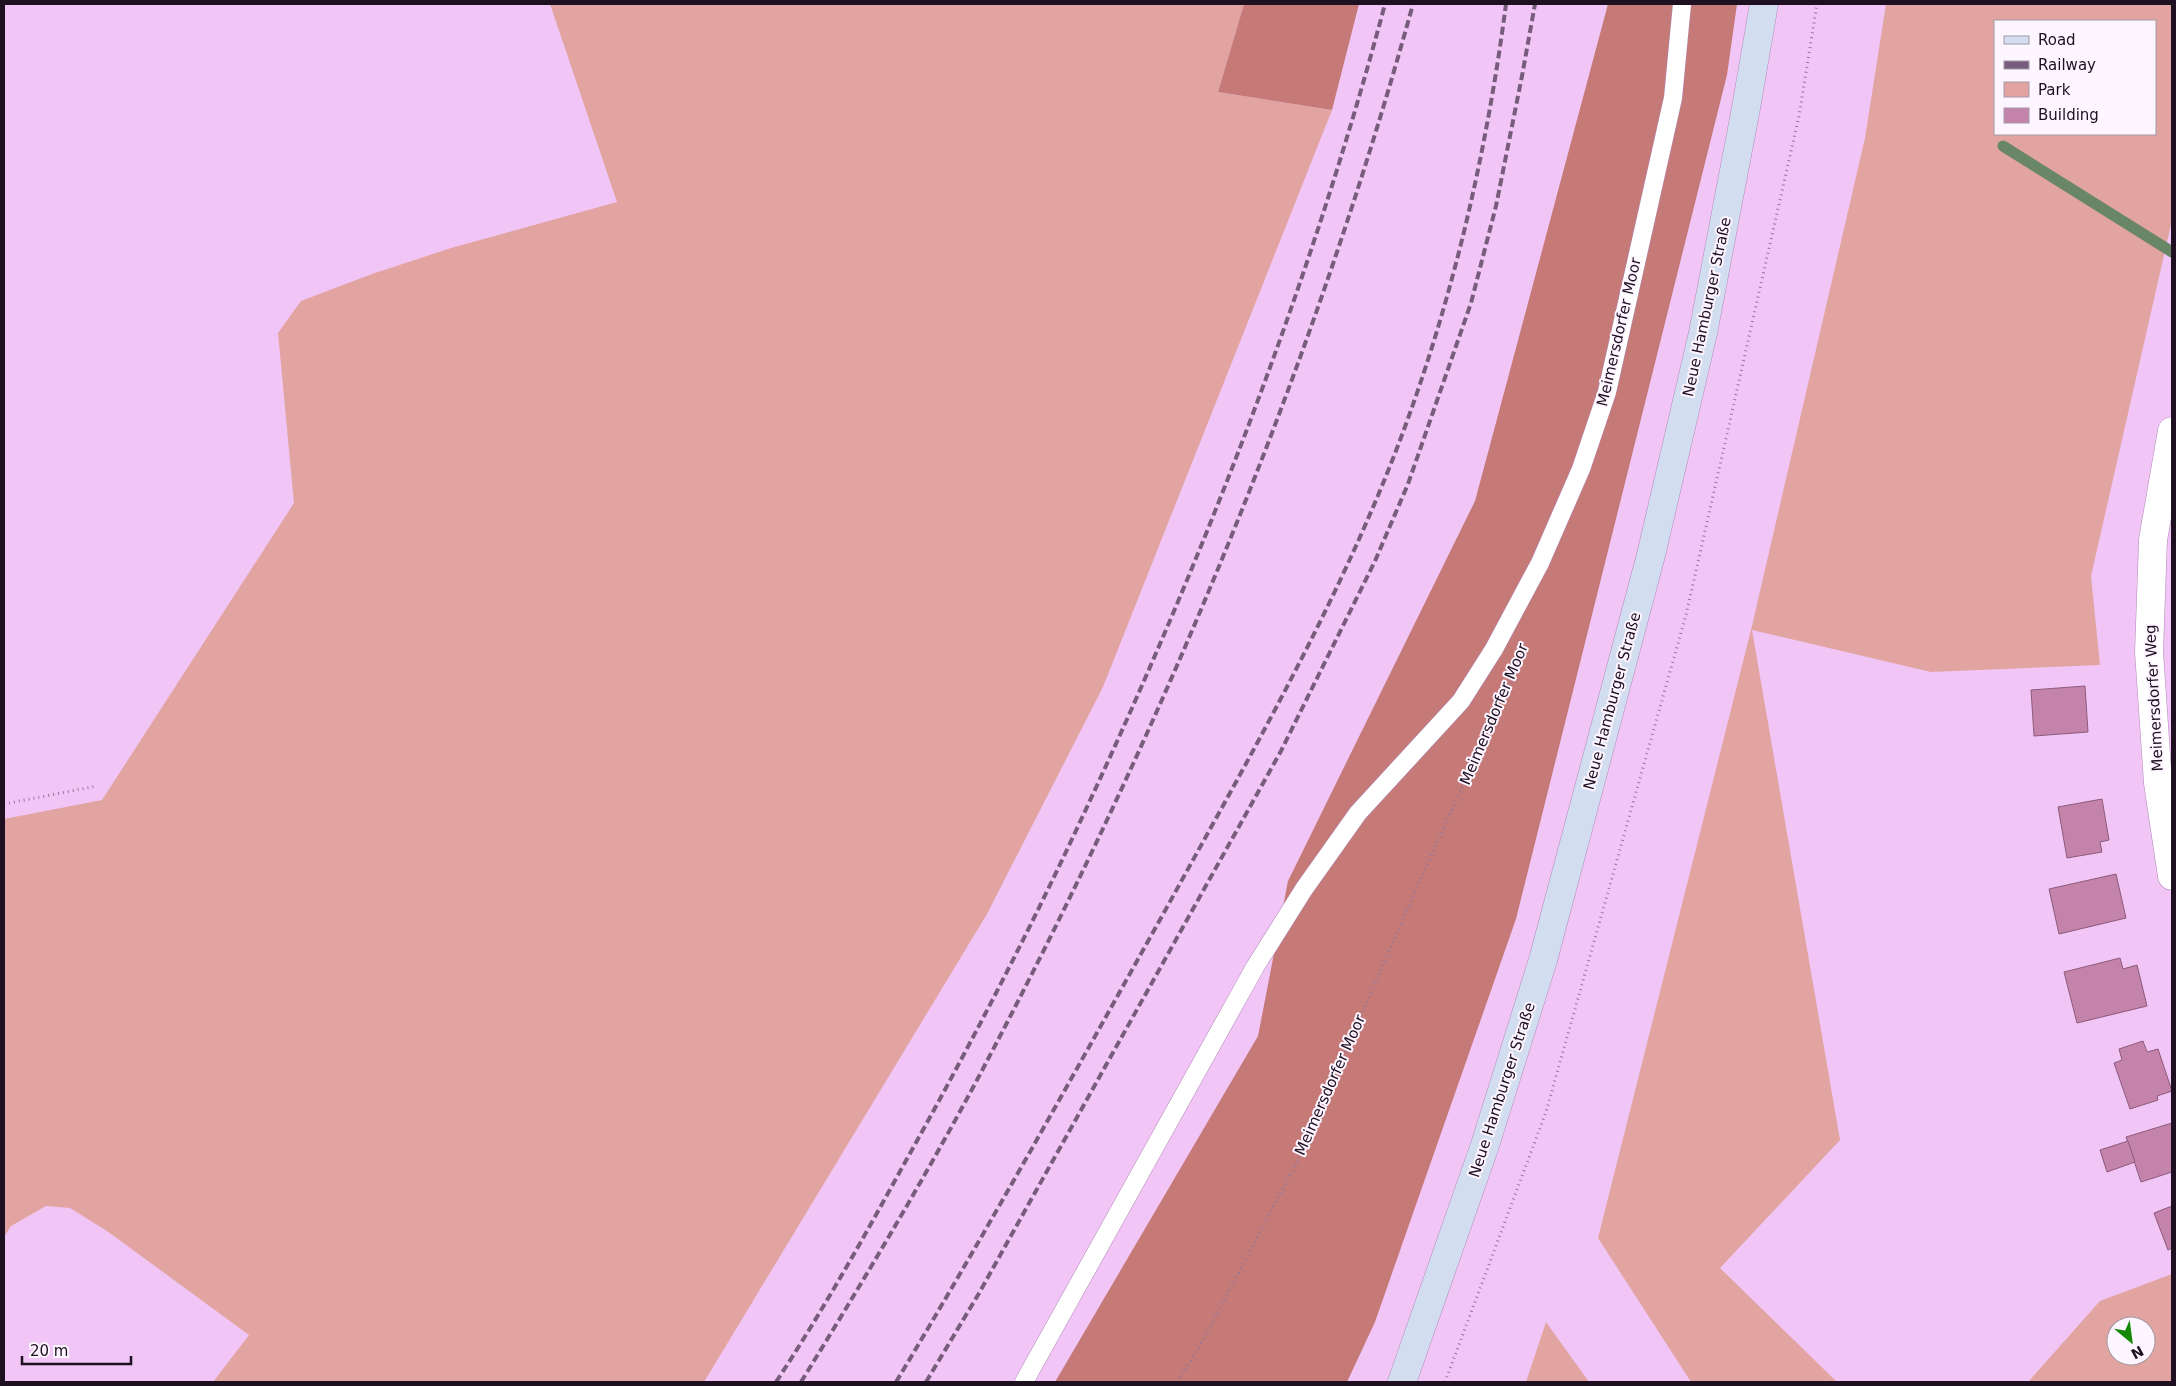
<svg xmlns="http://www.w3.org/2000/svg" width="2176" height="1386" font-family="'DejaVu Sans',sans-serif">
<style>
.green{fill:#e1a4a1;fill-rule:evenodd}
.forest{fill:#c57a78}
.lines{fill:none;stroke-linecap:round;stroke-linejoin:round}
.stream{stroke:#698766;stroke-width:11}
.building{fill:#c383ab;stroke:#8d5a7a}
.lane-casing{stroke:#b189b7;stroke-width:19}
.street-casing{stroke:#b189b7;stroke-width:29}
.secondary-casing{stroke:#b189b7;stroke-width:29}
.path{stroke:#96779b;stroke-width:3;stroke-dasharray:1 4;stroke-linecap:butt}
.lane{stroke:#fff;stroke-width:18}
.street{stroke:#fff;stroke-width:28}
.secondary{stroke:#d3ddf0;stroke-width:28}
.rail{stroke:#775c7b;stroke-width:4;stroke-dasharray:8 4;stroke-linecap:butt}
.labels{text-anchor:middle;stroke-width:4;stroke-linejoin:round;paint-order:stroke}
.street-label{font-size:15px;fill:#1e0f21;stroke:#fdf5ff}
</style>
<rect width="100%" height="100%" fill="#f1c6f7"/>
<g class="green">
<path d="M550 4H1244L1218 92 1332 110 1103 687 987 914 704 1382H213L249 1335 107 1231 70 1208 46 1206 11 1226 4 1237V819L102 800 294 503 278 333 301 301 372 274 451 248 617 202Z"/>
<path d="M1886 4H2172V220L2091 576 2100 665 1931 672 1752 630 1840 1140 1720 1268 1837 1382H1691L1598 1238 1751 630 1865 138ZM2155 21V134H1995V21Z"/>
<path d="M2172 1274V1382H2028L2100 1301ZM2116 1326H2146V1356H2116Z"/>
<path d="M1546 1322 1589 1382H1526Z"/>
</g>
<g class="forest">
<path d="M1244 4H1359L1332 110 1218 92Z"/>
<path d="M1608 4H1737L1727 75 1516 919 1375 1322 1347 1382H1055L1258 1036 1288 881 1475 501Z"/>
</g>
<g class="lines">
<path class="stream" d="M2003 146 2172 252"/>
</g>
<g class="building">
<path d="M2085 686 2088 732 2034 736 2031 690Z"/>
<path d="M2102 799 2109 840 2100 842 2102 852 2067 858 2058 807Z"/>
<path d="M2116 874 2126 918 2059 934 2049 889Z"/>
<path d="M2120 958 2123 969 2137 965 2147 1006 2077 1023 2064 972Z"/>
<path d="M2143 1041 2147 1052 2158 1049 2172 1091 2157 1096 2158 1100 2130 1109 2114 1063 2122 1060 2119 1049Z"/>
<path d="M2172 1123V1172L2141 1182 2126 1137Z"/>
<path d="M2128 1141 2135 1162 2107 1172 2100 1150Z"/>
<path d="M2172 1206V1248L2168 1250 2154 1213Z"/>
</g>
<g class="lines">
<g class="lane-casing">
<path id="lane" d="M1024 1382 1255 967 1304 889 1358 813 1461 701 1494 649 1540 563 1581 469 1607 392 1673 98 1682 4"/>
</g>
<g class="street-casing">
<path id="street" d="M2172 431 2153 540 2149 652 2158 783 2172 876"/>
</g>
<g class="secondary-casing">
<path id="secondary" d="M1402 1382 1485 1145 1543 960 1651 555 1703 333 1746 108 1764 4"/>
</g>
<g class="path">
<path d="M4 804 97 786"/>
<path d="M1177 1382 1201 1344 1295 1166 1421 878 1515 672"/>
<path d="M1445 1382 1546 1112 1686 615 1799 116 1817 4"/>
</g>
<use href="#lane" class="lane"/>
<use href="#street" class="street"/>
<use href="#secondary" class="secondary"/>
<g class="rail">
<path d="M776 1382C822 1312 863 1239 903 1166 960 1064 1014 961 1064 856 1194 582 1307 297 1385 4"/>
<path d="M801 1382C862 1283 922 1183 977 1080 1157 740 1311 375 1413 4"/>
<path d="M896 1382C988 1229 1074 1074 1161 918 1240 774 1324 629 1386 476 1447 325 1485 165 1506 4"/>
<path d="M926 1382 978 1295 1281 751 1375 561 1408 484 1471 303 1496 206 1522 76 1535 4"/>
</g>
</g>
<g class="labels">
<g class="street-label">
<text transform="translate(1707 307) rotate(-78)" y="5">Neue Hamburger Straße</text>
<text transform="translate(1619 332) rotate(-77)" y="5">Meimersdorfer Moor</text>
<text transform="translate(2154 698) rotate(-93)" y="5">Meimersdorfer Weg</text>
<text transform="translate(1612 701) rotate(-75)" y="5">Neue Hamburger Straße</text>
<text transform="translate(1494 714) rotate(-67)" y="5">Meimersdorfer Moor</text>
<text transform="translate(1330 1085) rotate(-66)" y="5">Meimersdorfer Moor</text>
<text transform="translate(1502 1090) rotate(-72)" y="5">Neue Hamburger Straße</text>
</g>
</g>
<rect width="2176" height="1386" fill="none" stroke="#1e0f21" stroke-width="10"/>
<rect x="1994" y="20" width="162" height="115" fill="#fdf5ff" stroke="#a499a6"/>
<rect x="2004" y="36" width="25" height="8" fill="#d3ddf0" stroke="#a499a6"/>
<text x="2038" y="45" font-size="15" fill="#1e0f21">Road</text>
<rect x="2004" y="61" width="25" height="8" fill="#775c7b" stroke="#a499a6"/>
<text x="2038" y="70" font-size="15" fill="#1e0f21">Railway</text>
<rect x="2004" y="82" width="25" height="15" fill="#e1a4a1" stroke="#a499a6"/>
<text x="2038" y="95" font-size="15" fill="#1e0f21">Park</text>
<rect x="2004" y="108" width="25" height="15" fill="#c383ab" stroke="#a499a6"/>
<text x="2038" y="120" font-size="15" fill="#1e0f21">Building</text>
<g transform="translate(2131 1341) rotate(151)"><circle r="24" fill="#fdf5ff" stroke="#a499a6"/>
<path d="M0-4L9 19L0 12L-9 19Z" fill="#158807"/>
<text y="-8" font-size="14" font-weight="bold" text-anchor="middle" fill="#1e0f21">N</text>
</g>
<path d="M22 1356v8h109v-8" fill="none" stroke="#1e0f21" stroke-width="2.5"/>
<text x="30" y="1356" font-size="15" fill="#1e0f21" stroke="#fdf5ff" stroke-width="4" paint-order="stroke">20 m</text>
</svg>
